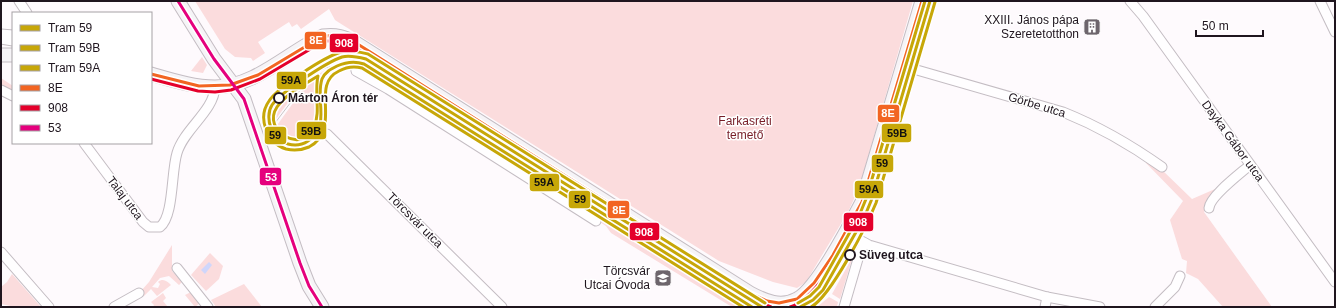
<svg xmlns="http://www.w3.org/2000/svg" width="1336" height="308" font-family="Helvetica,sans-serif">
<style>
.green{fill:#fbdcdd}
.water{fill:#cfd6fb}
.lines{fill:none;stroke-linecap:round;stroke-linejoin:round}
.street-casing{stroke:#c4bdc3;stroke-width:11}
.secondary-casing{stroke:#c4bdc3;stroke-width:15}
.street{stroke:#fffeff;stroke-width:9}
.secondary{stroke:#f6f4f7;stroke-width:13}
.tram{stroke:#c8c5c7;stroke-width:1}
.bus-1-casing{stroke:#fff;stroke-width:6}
.bus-2-casing{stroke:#fff;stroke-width:6}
.bus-3-casing{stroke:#fff;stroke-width:6}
.bus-1{stroke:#f26522;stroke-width:3}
.bus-2{stroke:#e4002b;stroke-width:3}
.bus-3{stroke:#e5007d;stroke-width:3}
.tram-1-casing{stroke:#fff;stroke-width:6}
.tram-2-casing{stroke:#fff;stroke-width:6}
.tram-3-casing{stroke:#fff;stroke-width:6}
.tram-1{stroke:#c7a708;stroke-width:3}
.tram-2{stroke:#c7a708;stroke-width:3}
.tram-3{stroke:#c7a708;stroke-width:3}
.stop-dot{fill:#fff;stroke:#1f151e;stroke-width:2}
.labels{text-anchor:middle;stroke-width:3;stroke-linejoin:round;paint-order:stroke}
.poi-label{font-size:12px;fill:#1f151e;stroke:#fff;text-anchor:end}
.stop-label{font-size:12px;font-weight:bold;fill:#1f151e;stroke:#fff;text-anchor:start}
.street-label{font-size:12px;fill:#1f151e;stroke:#fff}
.park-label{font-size:12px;fill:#771e28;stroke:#fff}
.line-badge{stroke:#fff;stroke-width:1.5}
.badge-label{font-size:11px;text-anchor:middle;font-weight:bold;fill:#fff}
.pale-badge-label{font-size:11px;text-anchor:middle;font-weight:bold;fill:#111}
</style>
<rect width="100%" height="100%" fill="#fefafd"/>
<g class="green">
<path d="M195 1H913L859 188 848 212 806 282 797 288 773 282 719 261 338 22 335 20 329 9 301 29 297 24 292 27 289 22 258 42 265 53 253 61 251 58 235 57 225 49Z"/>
<path d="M202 57 207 65 203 73 191 71Z"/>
<path d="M358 64 367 68 559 189 556 192 357 68Z"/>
<path d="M325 70 326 71C305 90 335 133 301 142 294 144 286 142 280 138 269 130 267 110 278 101 285 95 294 90 301 85L273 123 275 128 309 81Z"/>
<path d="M1 78 13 86V93L1 86Z"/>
<path d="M1149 160 1161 169 1192 199 1222 186 1212 198 1204 212 1272 307H1223L1198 279 1186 273 1187 261 1182 259 1170 220 1183 201 1146 163Z"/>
<path d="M564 192 746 307H732L611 233 606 226 561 197Z"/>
<path d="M172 245V271L182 282 179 285 169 276 160 278 152 287 158 288 160 284 158 282C163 278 167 281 171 285L157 296 151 289 144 296 141 291 149 282Z"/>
<path d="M210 253 223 266 219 279 206 291 191 275Z"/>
<path d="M853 256 840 299 832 294Z"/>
<path d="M12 274 41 307H15L1 304V287L7 282Z"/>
<path d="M244 284 262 307H216L211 300Z"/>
<path d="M191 292 200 303 195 307 185 295Z"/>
<path d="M163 293 166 298 163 301 168 307H153L154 305 151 302Z"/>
<path d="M829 297 838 302 837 307H817Z"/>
</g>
<path class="water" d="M209 262 212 265 205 274 201 270Z"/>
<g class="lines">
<g class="street-casing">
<g id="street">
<path d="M19 1 27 13"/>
<path d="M1130 1 1143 16 1335 282"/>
<path d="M1320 1 1335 32"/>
<path d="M1 34 13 35"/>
<path d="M1 39 13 41"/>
<path d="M354 50 356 71 388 89 596 221"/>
<path d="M903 66 1063 112C1098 126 1131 145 1162 167"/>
<path d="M1 90 13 96"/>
<path d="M327 134 502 307"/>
<path d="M84 143 143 222 149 227H160C174 216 171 172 177 153 184 129 214 111 215 87"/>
<path d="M1209 208C1210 196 1241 173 1250 165"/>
<path d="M845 232 869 245 1047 297 1100 307"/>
<path d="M1 252 49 307"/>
<path d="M177 268 208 307"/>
<path d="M114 307 139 293"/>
<path d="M844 307 860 252 865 243"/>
<path d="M1045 307 1047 297"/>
<path d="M1155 307 1175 287 1180 276"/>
</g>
</g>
<g class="secondary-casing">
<g id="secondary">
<path d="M178 1 214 59 244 99 300 263 309 286 322 307"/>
<path d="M1 55H13"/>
<path d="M151 74C172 80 193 87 215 87 255 87 288 52 323 36 336 34 344 37 356 43L750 293C765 301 781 308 797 299 817 289 851 223 862 202L922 1"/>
</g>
</g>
<use href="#street" class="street"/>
<use href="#secondary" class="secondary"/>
<g class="tram">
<path d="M317 72 325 68 345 63"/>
<path d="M275 123 307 81 315 73"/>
</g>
<g class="bus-1-casing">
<path id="bus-1" d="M151 74 199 86 230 85 258 75 323 36H340L356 43 750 293 767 301 779 303 797 299 814 283 833 255 862 202 922 1"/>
</g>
<g class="bus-2-casing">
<g id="bus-2">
<path d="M151 79 198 91 215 92 231 90 260 79 324 41H339L354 47 747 297 771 307"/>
<path d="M790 307C817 300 856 230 867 204 875 184 880 161 886 140 899 94 913 48 927 2"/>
</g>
</g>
<g class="bus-3-casing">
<path id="bus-3" d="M178 1 214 59 244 99 300 263 309 286 322 307"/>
</g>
<use href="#bus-1" class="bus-1"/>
<use href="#bus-2" class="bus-2"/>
<use href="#bus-3" class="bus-3"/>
<g class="tram-1-casing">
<g id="tram-1">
<path d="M752 307 364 64C355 61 346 62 337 66 331 69 325 72 322 79 315 99 331 128 308 141 302 145 295 146 288 144 280 142 274 136 271 128 268 121 268 111 272 105 281 92 327 62 342 57 350 55 358 57 366 59L762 307"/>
<path d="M800 307 813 300 823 290 864 218 871 201 930 1"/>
</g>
</g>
<g class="tram-2-casing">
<g id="tram-2">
<path d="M318 76C314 92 321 112 314 127 303 155 261 131 277 107 286 94 305 84 318 76Z"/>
<path d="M811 307C831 296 866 227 876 203L935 2"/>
</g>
</g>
<g class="tram-3-casing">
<g id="tram-3">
<path d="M798 303 810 296 819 287 859 216 866 199 925 1"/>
<path d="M743 307 362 68C354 66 346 67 339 71 309 85 343 129 309 147 302 150 294 151 286 149 267 143 257 118 269 101 278 87 324 57 341 52 350 49 359 52 368 54L765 303"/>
</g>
</g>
<use href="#tram-1" class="tram-1"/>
<use href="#tram-2" class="tram-2"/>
<use href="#tram-3" class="tram-3"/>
</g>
<defs>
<g id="building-square" transform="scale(0.9)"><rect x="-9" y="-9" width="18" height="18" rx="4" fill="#6d656c" stroke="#fff"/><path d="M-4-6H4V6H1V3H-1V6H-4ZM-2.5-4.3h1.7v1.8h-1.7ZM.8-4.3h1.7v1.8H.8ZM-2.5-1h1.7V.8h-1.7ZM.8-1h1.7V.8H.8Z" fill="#fff"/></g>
<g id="school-square" transform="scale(0.9)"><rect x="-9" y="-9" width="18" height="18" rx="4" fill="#6d656c" stroke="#fff"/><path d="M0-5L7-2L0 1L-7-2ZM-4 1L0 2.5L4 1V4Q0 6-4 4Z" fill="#fff"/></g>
</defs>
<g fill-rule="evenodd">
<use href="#building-square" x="1092" y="27"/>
<use href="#school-square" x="663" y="278"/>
</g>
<g class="stop-dot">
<circle cx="279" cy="98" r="5"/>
<circle cx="850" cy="255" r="5"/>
</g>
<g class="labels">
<g class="poi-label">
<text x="1079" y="24">XXIII. János pápa<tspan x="1079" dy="14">Szeretetotthon</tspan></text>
<text x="650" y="275">Törcsvár<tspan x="650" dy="14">Utcai Óvoda</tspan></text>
</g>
<g class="stop-label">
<text x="288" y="102">Márton Áron tér</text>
<text x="859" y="259">Süveg utca</text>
</g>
<g class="street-label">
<text transform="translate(1037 105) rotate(17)" y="4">Görbe utca</text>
<text transform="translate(1233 141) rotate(54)" y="4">Dayka Gábor utca</text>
<text transform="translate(125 198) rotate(53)" y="4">Talaj utca</text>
<text transform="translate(415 220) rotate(45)" y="4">Törcsvár utca</text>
</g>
<g class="park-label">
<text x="745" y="125">Farkasréti<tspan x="745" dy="14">temető</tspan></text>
</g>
</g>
<g class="line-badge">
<rect x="304" y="31" width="23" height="19" rx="4" fill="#f26522"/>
<rect x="329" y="33" width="30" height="20" rx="4" fill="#e4002b"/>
<rect x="276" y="71" width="31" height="19" rx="4" fill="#c7a708"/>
<rect x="877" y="104" width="23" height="19" rx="4" fill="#f26522"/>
<rect x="296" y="121" width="31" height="19" rx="4" fill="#c7a708"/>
<rect x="881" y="123" width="31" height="20" rx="4" fill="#c7a708"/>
<rect x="264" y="126" width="23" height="19" rx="4" fill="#c7a708"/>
<rect x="871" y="154" width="23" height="19" rx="4" fill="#c7a708"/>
<rect x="259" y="167" width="23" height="19" rx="4" fill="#e5007d"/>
<rect x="529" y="173" width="31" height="19" rx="4" fill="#c7a708"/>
<rect x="854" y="180" width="30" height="19" rx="4" fill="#c7a708"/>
<rect x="568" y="190" width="23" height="19" rx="4" fill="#c7a708"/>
<rect x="607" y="200" width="23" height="19" rx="4" fill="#f26522"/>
<rect x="843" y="212" width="31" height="20" rx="4" fill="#e4002b"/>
<rect x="629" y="222" width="31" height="19" rx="4" fill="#e4002b"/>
</g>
<g class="badge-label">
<text x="316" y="44">8E</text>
<text x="344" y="47">908</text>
<text x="888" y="117">8E</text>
<text x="271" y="181">53</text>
<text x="619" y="214">8E</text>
<text x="858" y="226">908</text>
<text x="644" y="236">908</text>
</g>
<g class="pale-badge-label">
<text x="291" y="84">59A</text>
<text x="311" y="135">59B</text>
<text x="897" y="137">59B</text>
<text x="275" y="139">59</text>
<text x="882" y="167">59</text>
<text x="544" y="186">59A</text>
<text x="869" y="193">59A</text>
<text x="580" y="203">59</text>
</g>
<rect width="1336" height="308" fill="none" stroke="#1f151e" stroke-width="4"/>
<rect x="12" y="12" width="140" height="132" fill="#ffffff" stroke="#a5a1a5"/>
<rect x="20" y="25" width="20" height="6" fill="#c7a708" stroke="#a5a1a5"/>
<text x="48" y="32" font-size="12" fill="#1f151e">Tram 59</text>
<rect x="20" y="45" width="20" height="6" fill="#c7a708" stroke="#a5a1a5"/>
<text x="48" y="52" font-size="12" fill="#1f151e">Tram 59B</text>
<rect x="20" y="65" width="20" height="6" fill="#c7a708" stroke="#a5a1a5"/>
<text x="48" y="72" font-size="12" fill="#1f151e">Tram 59A</text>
<rect x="20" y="85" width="20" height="6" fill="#f26522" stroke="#a5a1a5"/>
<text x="48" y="92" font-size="12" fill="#1f151e">8E</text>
<rect x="20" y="105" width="20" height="6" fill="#e4002b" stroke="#a5a1a5"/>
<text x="48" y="112" font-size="12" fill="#1f151e">908</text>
<rect x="20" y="125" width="20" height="6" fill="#e5007d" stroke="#a5a1a5"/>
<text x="48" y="132" font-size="12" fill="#1f151e">53</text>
<path d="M1196 30v6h67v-6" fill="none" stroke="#1f151e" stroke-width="2"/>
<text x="1202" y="30" font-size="12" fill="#1f151e" stroke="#ffffff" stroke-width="3" paint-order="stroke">50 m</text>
</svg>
